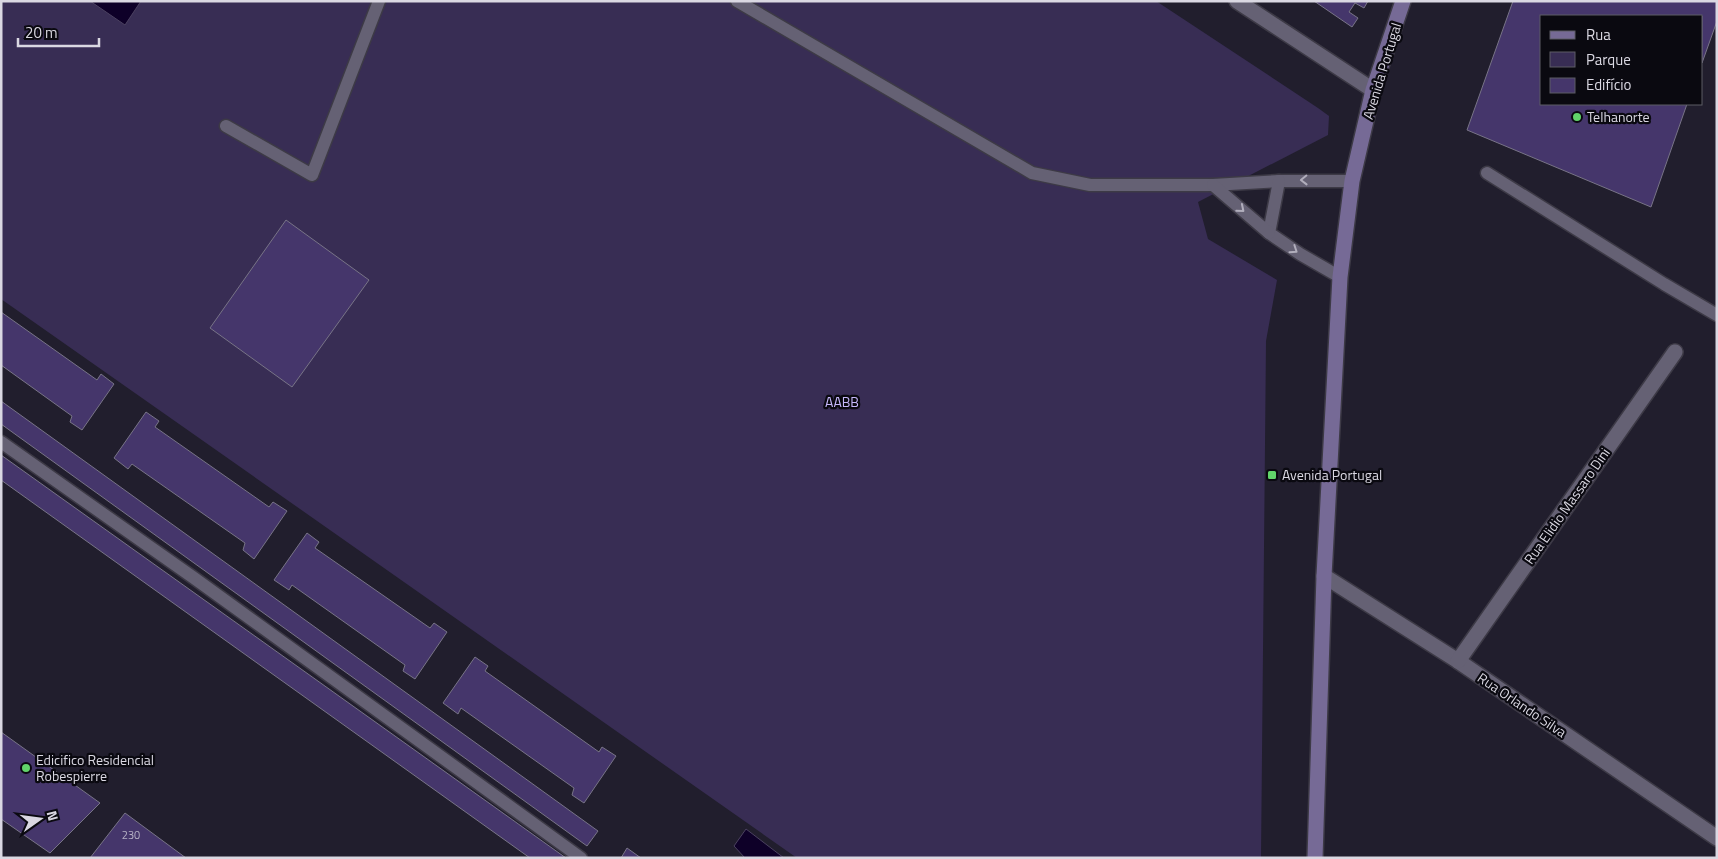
<svg xmlns="http://www.w3.org/2000/svg" width="1718" height="859" font-family="'Titillium Web',sans-serif">
<style>
.green{fill:#382d54}
.water{fill:#0e0028;stroke:#4b4160}
.building{fill:#45366b;stroke:#787487}
.lines{fill:none;stroke-linecap:round;stroke-linejoin:round}
.lane-casing{stroke:#3d3a46;stroke-width:15}
.street-casing{stroke:#3d3a46;stroke-width:18}
.secondary-casing{stroke:#3d3a46;stroke-width:18}
.lane{stroke:#656174;stroke-width:12}
.street{stroke:#656174;stroke-width:15}
.secondary{stroke:#766a96;stroke-width:15}
.oneway{stroke:#b1aebc}
.poi-dot{fill:#61d46a;stroke:#0a0910;stroke-width:2}
.labels{text-anchor:middle;stroke-width:4.5;stroke-linejoin:round;paint-order:stroke}
.number-label{font-size:11px;fill:#b5b0c4}
.street-label{font-size:14px;fill:#dad8e2;stroke:#0a0910}
.poi-label{font-size:14px;fill:#dad8e2;stroke:#0a0910;text-anchor:start}
.park-label{font-size:14px;fill:#c6b7fa;stroke:#0a0910}
</style>
<rect width="100%" height="100%" fill="#211e2d"/>
<path class="green" d="M1 1H1156L1318 108 1329 116 1328 135 1198 202 1208 239 1277 280 1266 341 1261 858H797L1 299Z"/>
<g class="water">
<path d="M90 1H141L125 25Z"/>
<path d="M746 829 784 858H745L734 846Z"/>
</g>
<g class="building">
<path d="M1314 1H1368L1364 8 1355 3 1349 12 1358 18 1352 27Z"/>
<path d="M1513 1H1717V21L1702 63V16H1542V104H1687L1651 207 1467 130Z"/>
<path d="M286 220 369 280 292 387 210 328Z"/>
<path d="M1 312 97 380 101 374 114 384 82 430 70 422 72 416 1 365Z"/>
<path d="M1 401 598 831 587 846 1 424Z"/>
<path d="M146 412 159 421 155 427 269 507 273 502 287 511 254 559 243 550 245 543 132 464 128 469 114 458Z"/>
<path d="M1 455 566 858H530L1 480Z"/>
<path d="M307 533 319 542 315 548 430 628 434 623 447 632 415 679 403 671 405 665 292 585 289 590 274 580Z"/>
<path d="M475 657 488 666 485 671 599 752 602 747 616 756 584 803 572 795 574 788 461 708 458 714 443 703Z"/>
<path d="M1 732 100 803 50 853 1 819Z"/>
<path d="M125 813 186 858H90Z"/>
<path d="M627 848 641 858H621Z"/>
</g>
<g class="lines">
<g class="lane-casing">
<g id="lane">
<path d="M737 1 1032 173 1090 185H1213L1279 181H1352"/>
<path d="M226 126 312 175 379 1"/>
<path d="M1487 173 1664 284 1717 315"/>
<path d="M1279 181 1269 233 1300 254 1340 277"/>
<path d="M1213 185 1269 233"/>
<path d="M1 442 194 578 581 858"/>
</g>
</g>
<g class="street-casing">
<g id="street">
<path d="M1237 1 1373 90"/>
<path d="M1324 576 1458 661 1717 838"/>
<path d="M1458 661 1675 352"/>
</g>
</g>
<g class="secondary-casing">
<path id="secondary" d="M1315 858 1324 576 1340 277 1352 181 1373 90 1403 1"/>
</g>
<use href="#lane" class="lane"/>
<use href="#street" class="street"/>
<use href="#secondary" class="secondary"/>
</g>
<defs><path id="oneway-chevron" d="M-2-3.5L2.5 0L-2 3.5" fill="none" stroke-width="1.6" stroke-linecap="round" stroke-linejoin="round" transform="scale(1.25)"/></defs>
<g class="oneway">
<use href="#oneway-chevron" transform="translate(1304 180) rotate(179)"/>
<use href="#oneway-chevron" transform="translate(1241 209) rotate(40)"/>
<use href="#oneway-chevron" transform="translate(1294 250) rotate(34)"/>
</g>
<g class="poi-dot">
<circle cx="1577" cy="117" r="5"/>
<rect x="1267" y="470" width="10" height="10" rx="2.5"/>
<circle cx="26" cy="768" r="5"/>
</g>
<g class="labels">
<g class="number-label">
<text x="131" y="839">230</text>
</g>
<g class="street-label">
<text transform="translate(1382 71) rotate(-73)" y="5">Avenida Portugal</text>
<text transform="translate(1567 506) rotate(-55)" y="5">Rua Elidio Massaro Dini</text>
<text transform="translate(1522 705) rotate(34)" y="5">Rua Orlando Silva</text>
</g>
<g class="poi-label">
<text x="1587" y="122">Telhanorte</text>
<text x="1282" y="480">Avenida Portugal</text>
<text x="36" y="765">Edicifico Residencial<tspan x="36" dy="16">Robespierre</tspan></text>
</g>
<g class="park-label">
<text x="842" y="407">AABB</text>
</g>
</g>
<rect width="1718" height="859" fill="none" stroke="#dad8e2" stroke-width="5"/>
<rect x="1540" y="15" width="162" height="90" fill="#0a0910" stroke="#5d5c64"/>
<rect x="1550" y="31" width="25" height="8" fill="#766a96" stroke="#5d5c64"/>
<text x="1586" y="40" font-size="15" fill="#dad8e2">Rua</text>
<rect x="1550" y="52" width="25" height="15" fill="#382d54" stroke="#5d5c64"/>
<text x="1586" y="65" font-size="15" fill="#dad8e2">Parque</text>
<rect x="1550" y="78" width="25" height="15" fill="#45366b" stroke="#5d5c64"/>
<text x="1586" y="90" font-size="15" fill="#dad8e2">Edifício</text>
<g transform="translate(40 819) rotate(76)" stroke="#0a0910" stroke-width="4" paint-order="stroke">
<path d="M0-4L9 19L0 12L-9 19Z" fill="#dad8e2"/>
<text y="-8" font-size="14" font-weight="bold" text-anchor="middle" fill="#dad8e2">N</text>
</g>
<path d="M18 38v8h81v-8" fill="none" stroke="#dad8e2" stroke-width="2.5"/>
<text x="25" y="38" font-size="15" fill="#dad8e2" stroke="#0a0910" stroke-width="4" paint-order="stroke">20 m</text>
</svg>
